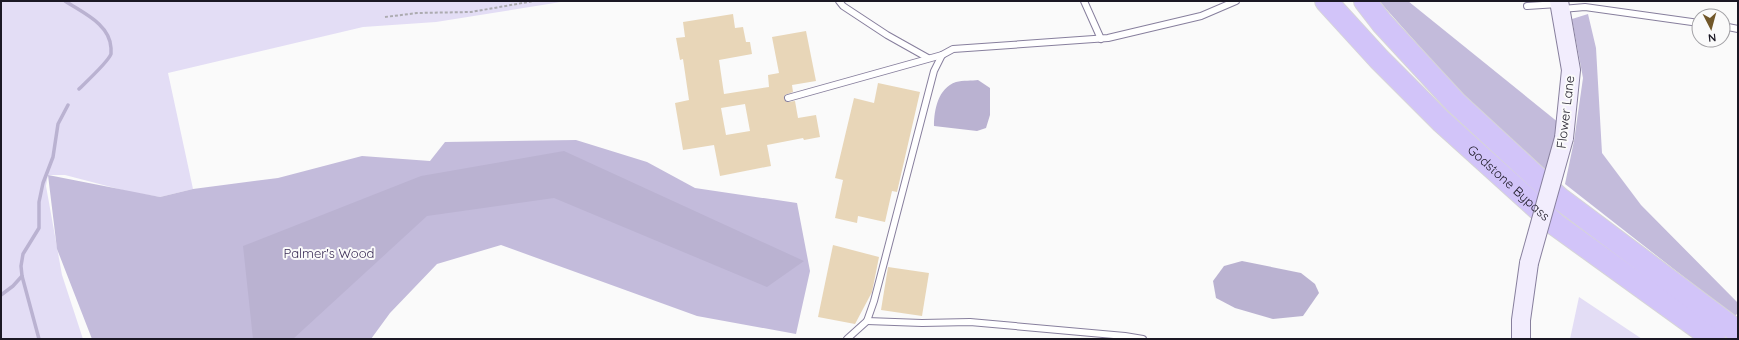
<svg xmlns="http://www.w3.org/2000/svg" width="1739" height="340" font-family="Quicksand,sans-serif">
<style>
.green{fill:#e3ddf5}
.forest{fill:#c3bbdb}
.water{fill:#bab2d1}
.lines{fill:none;stroke-linecap:round;stroke-linejoin:round}
.stream{stroke:#bab2d1;stroke-width:3.5}
.building{fill:#e8d6b8;fill-rule:evenodd}
.lane-casing{stroke:#877f9d;stroke-width:8}
.secondary-casing{stroke:#877f9d;stroke-width:20}
.highway-casing{stroke:#d6d5d8;stroke-width:24}
.path{stroke:#acabb0;stroke-width:2;stroke-dasharray:3 2;stroke-linecap:butt}
.lane{stroke:#fff;stroke-width:6}
.secondary{stroke:#f2edfd;stroke-width:18}
.highway{stroke:#d2c4f9;stroke-width:22}
.secondary-bridge-casing{stroke:#877f9d;stroke-width:20;stroke-linecap:butt}
.secondary-bridge{stroke:#f2edfd;stroke-width:18}
.labels{text-anchor:middle;stroke-width:4;stroke-linejoin:round;paint-order:stroke}
.street-label{font-size:13px;fill:#1b1824;stroke:#fafafa}
.park-label{font-size:13px;fill:#392b55;stroke:#fafafa}
</style>
<rect width="100%" height="100%" fill="#fafafa"/>
<g class="green">
<path d="M1 1H567L436 22 363 27 168 73 193 189 160 197 130 192 65 175H48L46 186 62 275 83 339H1Z"/>
<path d="M1579 297 1642 339H1570Z"/>
</g>
<g class="forest">
<path d="M1379 1H1408L1559 123 1545 175 1469 102Z"/>
<path d="M1588 14 1596 48 1602 153 1641 205 1738 303V312L1735 317 1565 184 1574 141 1583 78 1572 19Z"/>
<path d="M576 140 647 162 695 188 797 203 810 271 796 334 697 316 501 245 437 264 390 313 371 339H92L57 249 48 175 160 197 193 189 278 178 362 156 430 161 445 142Z"/>
</g>
<g class="water">
<path d="M978 80 990 88V115L986 128 977 131 934 126C934 110 938 88 956 82 963 80 972 81 978 80Z"/>
<path d="M564 151 804 261 767 287 554 198 427 216 293 339H253L243 246 421 176Z"/>
<path d="M1242 261 1301 273 1315 284 1319 293 1303 316 1273 319 1235 308 1216 298 1213 281 1224 266Z"/>
</g>
<g class="lines">
<g class="stream">
<path d="M65 1C83 13 110 24 111 48 111 50 111 52 111 54 108 62 86 82 79 89"/>
<path d="M1 295 13 286 22 276"/>
<path d="M39 339 22 276 21 266 23 254 39 228V202L43 183 53 157 58 124 68 105"/>
</g>
</g>
<g class="building">
<path d="M733 14 735 28 743 27 746 42H750L752 54 719 60 724 94 769 87 768 75 779 73 772 37 806 31 816 81 792 85 793 92 785 95 784 99 787 102 795 101 798 118 816 115 820 137 804 140 803 138 767 145 771 166 720 176 714 145 683 150 675 103 689 100 683 59 680 60 676 38 685 37 683 22ZM745 104 750 131 726 135 721 108Z"/>
<path d="M878 83 920 92 897 192 892 191 885 222 858 216 857 223 835 218 843 180 835 178 854 98 874 103Z"/>
<path d="M833 245 879 257 872 292 855 324 818 317Z"/>
<path d="M888 267 929 273 922 316 881 310Z"/>
</g>
<g class="lines">
<g class="lane-casing">
<g id="lane">
<path d="M839 1 843 6 887 35 928 58"/>
<path d="M1084 1 1101 39"/>
<path d="M1527 6 1558 4"/>
<path d="M1562 9 1585 7 1699 23"/>
<path d="M1723 26 1738 29"/>
<path d="M788 98 942 55"/>
<path d="M867 321 922 323 970 322 1125 336 1143 339"/>
<path d="M847 339 867 321 874 301 934 71 942 55 953 49 1108 38 1201 16 1236 1"/>
</g>
</g>
<g class="secondary-casing">
<g id="secondary">
<path d="M1559 1 1571 70 1564 138"/>
<path d="M1521 339V320L1529 263"/>
</g>
</g>
<g class="highway-casing">
<g id="highway">
<path id="s1" d="M1326 1 1379 59 1441 121 1556 225 1714 339"/>
<path d="M1365 1 1382 23 1455 102 1559 198 1738 332"/>
</g>
</g>
<path class="path" d="M385 17 417 13 471 12 534 1"/>
<use href="#lane" class="lane"/>
<use href="#secondary" class="secondary"/>
<use href="#highway" class="highway"/>
<g class="secondary-bridge-casing">
<path id="secondary-bridge" d="M1529 263 1564 138"/>
</g>
<use href="#secondary-bridge" class="secondary-bridge"/>
</g>
<g class="labels">
<g class="street-label">
<text transform="translate(1565 112) rotate(-83)" y="5">Flower Lane</text>
<text dy="5" stroke="none"><textPath href="#s1" startOffset="258">Godstone Bypass</textPath></text>
</g>
<g class="park-label">
<text x="329" y="258">Palmer's Wood</text>
</g>
</g>
<rect width="1739" height="340" fill="none" stroke="#1b1824" stroke-width="4"/>
<g transform="translate(1711 28) rotate(174)"><circle r="19" fill="#fafafa" stroke="#a1a0a4"/>
<path d="M0-3L7 15L0 10L-7 15Z" fill="#715729"/>
<text y="-6" font-size="11" font-weight="bold" text-anchor="middle" fill="#1b1824">N</text>
</g>
</svg>
